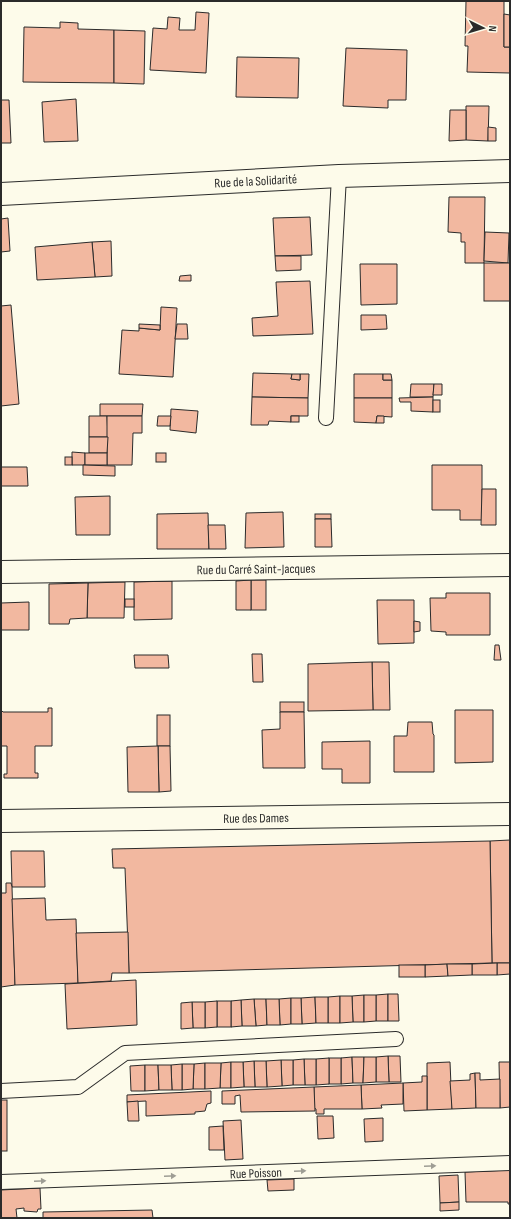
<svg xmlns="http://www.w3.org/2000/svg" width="511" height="1219" font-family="'Sofia Sans Condensed',sans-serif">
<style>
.building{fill:#f2b8a0;stroke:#2b2b2b}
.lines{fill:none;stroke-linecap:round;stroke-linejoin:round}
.service-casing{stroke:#2b2b2b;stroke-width:16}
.minor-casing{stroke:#2b2b2b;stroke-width:24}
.service{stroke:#fdfbea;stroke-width:14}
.minor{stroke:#fdfbea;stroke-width:22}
.oneway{fill:#9e9d94}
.labels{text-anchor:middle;stroke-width:3;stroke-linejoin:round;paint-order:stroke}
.street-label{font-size:13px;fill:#2b2b2b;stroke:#fdfbea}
</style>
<rect width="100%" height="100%" fill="#fdfbea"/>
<g class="building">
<path d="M466 1H504V47H510V73L467 72 468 46H465Z"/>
<path d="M196 12 209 13 206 73 150 70 153 28 167 29 168 17 180 18 179 30H195Z"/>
<path d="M504 14 510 15V47H504Z"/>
<path d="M60 22 78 23V29L114 30V83L23 82 24 27 60 28Z"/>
<path d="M114 30 145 31 144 84 114 83Z"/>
<path d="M346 48 407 50 406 100H388V108L343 106Z"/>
<path d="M237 57 299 58 298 98 236 97Z"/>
<path d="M76 99 78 141 44 142 42 102Z"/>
<path d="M1 100H9L11 143H1Z"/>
<path d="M466 106H489L488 141 466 140Z"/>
<path d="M450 110H466V140L449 141Z"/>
<path d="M488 127 496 128V141H488Z"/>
<path d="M449 197H485L484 263H465V242H461V233L448 232Z"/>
<path d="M310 217 312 255 275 256 273 218Z"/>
<path d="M8 218 10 251 1 252V219Z"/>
<path d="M485 232 509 233 508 263 484 261Z"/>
<path d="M111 241 112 276 95 277 92 242Z"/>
<path d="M92 242 95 277 37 280 35 247Z"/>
<path d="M275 256H301V270L276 271Z"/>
<rect x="484" y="263" width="26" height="38"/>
<path d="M360 264H397V304L361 305Z"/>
<path d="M191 275V281H179L180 276Z"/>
<path d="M310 281 313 334 253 336 252 318 278 316 276 282Z"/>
<path d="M11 305 19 404 1 406V306Z"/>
<path d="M161 307 177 308 173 377 119 374 122 330 139 331V328L160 330Z"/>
<path d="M361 315H386L387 329 361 330Z"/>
<path d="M139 324 160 325V330L139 328Z"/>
<path d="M177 324H187L188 339H175Z"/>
<path d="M253 373 292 374 291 379 300 380V374H309L308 398 252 397Z"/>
<path d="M292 374H300V380L291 379Z"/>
<path d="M354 374H383V380H392V398H354Z"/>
<path d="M383 374H391L392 380H383Z"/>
<path d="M411 384H434L433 397H410Z"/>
<path d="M434 384H442V395H433Z"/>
<path d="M252 397 308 398V416H291V422L269 421 268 425H251Z"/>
<path d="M433 397V412L411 411V402H400L399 398Z"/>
<path d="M354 398H392V417L377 416 376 423 354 422Z"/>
<rect x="433" y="400" width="7" height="12"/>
<path d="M100 404H143L142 416H100Z"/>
<path d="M171 409 198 411 196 433 170 430Z"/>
<path d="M89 416H107L108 437H89Z"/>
<path d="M107 416H142V433H133L132 465H107Z"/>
<path d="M158 416H171L170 426H157Z"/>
<rect x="291" y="416" width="8" height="6"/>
<path d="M377 416H384V423H376Z"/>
<path d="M89 437H108L107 453H89Z"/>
<path d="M72 452 85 453V465H72Z"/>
<rect x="85" y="453" width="22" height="12"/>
<rect x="156" y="453" width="10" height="9"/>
<rect x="65" y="457" width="7" height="8"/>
<path d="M83 465 115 466V476L83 475Z"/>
<path d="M432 465H482V520H460V510H432Z"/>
<path d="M1 467H27L28 486H1Z"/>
<path d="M482 489H496V525H481Z"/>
<path d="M110 496V535H76L75 497Z"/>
<path d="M283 512 284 547 245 548 246 513Z"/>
<path d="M208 513 209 549H157V514Z"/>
<rect x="315" y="514" width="16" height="5"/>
<path d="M315 519H331L332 547H315Z"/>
<path d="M208 525H225L226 549H209Z"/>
<rect x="251" y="580" width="15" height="30"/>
<path d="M251 580V610H236V581Z"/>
<path d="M172 581V619L134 620V582Z"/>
<path d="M125 582 124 618H87L88 583Z"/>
<path d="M88 583 87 618 70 619 69 624H49V584Z"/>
<path d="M446 593H490V635H446V632L431 631 430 598H446Z"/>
<rect x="125" y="599" width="9" height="8"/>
<path d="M377 600H414V643L378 644Z"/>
<path d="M29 602V630H1V603Z"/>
<path d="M414 621 420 622V631L414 632Z"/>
<path d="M495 645H499L501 660H494Z"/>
<path d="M252 654H262L263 682H253Z"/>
<path d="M134 655H168L169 668H135Z"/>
<path d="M372 662H389L390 710H373Z"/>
<path d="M372 662 373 710 308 711V664Z"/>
<rect x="280" y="702" width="24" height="10"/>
<path d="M48 708H52V746H35V773H38V778H4V774H7V746H1V710L3 712H48Z"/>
<path d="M455 710H493V762L455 763Z"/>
<path d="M280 712H304L305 768H263L262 730 280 729Z"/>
<rect x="157" y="715" width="13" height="31"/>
<path d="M408 722H432L433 734 434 735V772H394V736H407Z"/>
<path d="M370 741V783H342V769H322V742Z"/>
<path d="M158 746H170L171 791 159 792Z"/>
<path d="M158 746 159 792H128L127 747Z"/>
<path d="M510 840V963H492L490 841Z"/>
<path d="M490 841 492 963 129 973 125 868H113L112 849Z"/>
<path d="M11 851H44L45 887H12Z"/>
<path d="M6 883H11L12 887 15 985 1 987V893H6Z"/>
<path d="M45 898 46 920 76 919 78 983 15 985 12 899Z"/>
<path d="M128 932 129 973H112L111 981 78 983 76 933Z"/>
<path d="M497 963H510V974L497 975Z"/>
<path d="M497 963V975H472V964Z"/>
<path d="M447 964 448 976 425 977V965Z"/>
<path d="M447 964H472V975L448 976Z"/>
<rect x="399" y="965" width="26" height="12"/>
<path d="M136 980 137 1025 67 1029 65 984Z"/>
<path d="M388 994V1021H376V995Z"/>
<path d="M388 994H398L399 1021H388Z"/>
<path d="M364 995V1022H353L352 996Z"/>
<path d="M364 995H376V1021L364 1022Z"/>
<path d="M340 996V1023H328V997Z"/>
<path d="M340 996H352L353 1022 340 1023Z"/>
<path d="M315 997 316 1023 302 1024 301 998Z"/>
<path d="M315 997H328V1023H316Z"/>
<path d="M291 998V1024L280 1025 279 999Z"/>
<path d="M291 998H301L302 1024H291Z"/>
<path d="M254 999H266L267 1025 256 1026Z"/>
<path d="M254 999 256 1026H242L241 1000Z"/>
<path d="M266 999H279L280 1025H267Z"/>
<path d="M241 1000 242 1026 231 1027V1001Z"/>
<rect x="217" y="1001" width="14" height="26"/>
<path d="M217 1001V1027L205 1028V1002Z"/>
<path d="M192 1002H205V1028H193Z"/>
<path d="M192 1002 193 1028 181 1029V1003Z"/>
<path d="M388 1056H400L401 1082H389Z"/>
<path d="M388 1056 389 1082H376V1057Z"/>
<path d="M352 1057 353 1083 341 1084V1058Z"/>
<path d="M352 1057H364L363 1083H353Z"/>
<path d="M364 1057H376V1082L363 1083Z"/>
<rect x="329" y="1058" width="12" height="26"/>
<path d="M329 1058V1084L316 1085V1059Z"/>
<path d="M304 1059H316V1085H305Z"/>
<path d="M304 1059 305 1085H293V1060Z"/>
<path d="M281 1060H293V1085L282 1086Z"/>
<path d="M281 1060 282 1086 267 1087 266 1061Z"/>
<path d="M254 1061H266L267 1087H255Z"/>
<path d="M254 1061 255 1087H244L243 1062Z"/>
<path d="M231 1062V1088H220L221 1063Z"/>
<path d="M231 1062H243L244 1087 231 1088Z"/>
<path d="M450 1062 452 1109 427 1110V1063Z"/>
<path d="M499 1062H510V1107L500 1108Z"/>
<path d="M205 1063V1089H193L194 1064Z"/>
<path d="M205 1063H221L220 1088 205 1089Z"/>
<path d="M182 1064H194L193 1089 182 1090Z"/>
<path d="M182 1064V1090H172L171 1065Z"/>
<path d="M145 1065V1091H131L130 1066Z"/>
<path d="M145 1065H158L159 1090 145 1091Z"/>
<path d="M158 1065H171L172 1090H159Z"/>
<path d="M475 1073 476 1108 452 1109 450 1081 470 1080V1074Z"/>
<path d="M475 1073H480V1080L500 1079V1108H476Z"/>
<path d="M422 1076H427V1110L404 1111 403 1083 422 1082Z"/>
<path d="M403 1083V1104L381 1105 382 1108 362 1109 361 1085Z"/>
<path d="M361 1085 362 1109H324V1114H316V1109L314 1108V1087Z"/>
<path d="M314 1087 315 1111 241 1112 240 1095 235 1096V1104H222V1091Z"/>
<path d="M211 1091V1103L207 1104 205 1111 195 1112V1114L146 1116V1101L127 1102V1095Z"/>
<rect x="1" y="1100" width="6" height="51"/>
<path d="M138 1101 139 1121H128L127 1102Z"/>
<path d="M317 1116H333L334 1138 318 1139Z"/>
<path d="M383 1118V1141L365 1142 364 1119Z"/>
<path d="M241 1120 243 1159 225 1160 223 1121Z"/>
<path d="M223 1126 224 1150H209V1127Z"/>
<path d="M510 1170V1204H508V1202H466L465 1172Z"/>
<path d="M458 1175 459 1202 440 1203 439 1176Z"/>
<path d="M294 1179V1190L268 1191 267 1180Z"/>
<path d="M40 1188 41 1209H38L37 1212 24 1211V1208L16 1209 17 1218H1V1190Z"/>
<path d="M459 1202V1210L440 1211V1203Z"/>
<path d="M152 1210 153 1218H43V1212Z"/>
</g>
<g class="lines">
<g class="service-casing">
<g id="service">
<path d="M326 418 339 176"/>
<path d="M1 1091 78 1087 125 1053 396 1039"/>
<path id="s1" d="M1 1182 510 1163"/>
</g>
</g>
<g class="minor-casing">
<g id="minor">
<path id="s2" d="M1 194 339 176 510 171"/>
<path id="s3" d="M1 572 510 565"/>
<path id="s4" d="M1 821 510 814"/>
</g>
</g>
<use href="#service" class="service"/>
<use href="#minor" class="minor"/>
</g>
<defs><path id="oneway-solid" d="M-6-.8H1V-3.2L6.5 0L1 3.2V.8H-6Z"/></defs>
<g class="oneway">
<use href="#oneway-solid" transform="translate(430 1166) rotate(-2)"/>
<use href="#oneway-solid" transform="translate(300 1171) rotate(-2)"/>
<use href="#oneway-solid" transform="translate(170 1176) rotate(-2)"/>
<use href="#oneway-solid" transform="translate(40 1181) rotate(-2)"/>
</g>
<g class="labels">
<g class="street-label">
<text dy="5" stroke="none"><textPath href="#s2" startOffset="255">Rue de la Solidarité</textPath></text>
<text dy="5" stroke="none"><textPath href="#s3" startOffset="255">Rue du Carré Saint-Jacques</textPath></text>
<text dy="5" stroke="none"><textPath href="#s4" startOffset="255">Rue des Dames</textPath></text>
<text dy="5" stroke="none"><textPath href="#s1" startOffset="255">Rue Poisson</textPath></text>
</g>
</g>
<rect width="511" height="1219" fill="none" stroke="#2b2b2b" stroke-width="4"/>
<g transform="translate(483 28) rotate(95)" stroke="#fdfbea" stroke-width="3" paint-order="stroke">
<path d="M0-3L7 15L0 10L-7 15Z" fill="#2b2b2b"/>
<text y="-6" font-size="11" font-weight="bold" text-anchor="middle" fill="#2b2b2b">N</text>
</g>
</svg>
